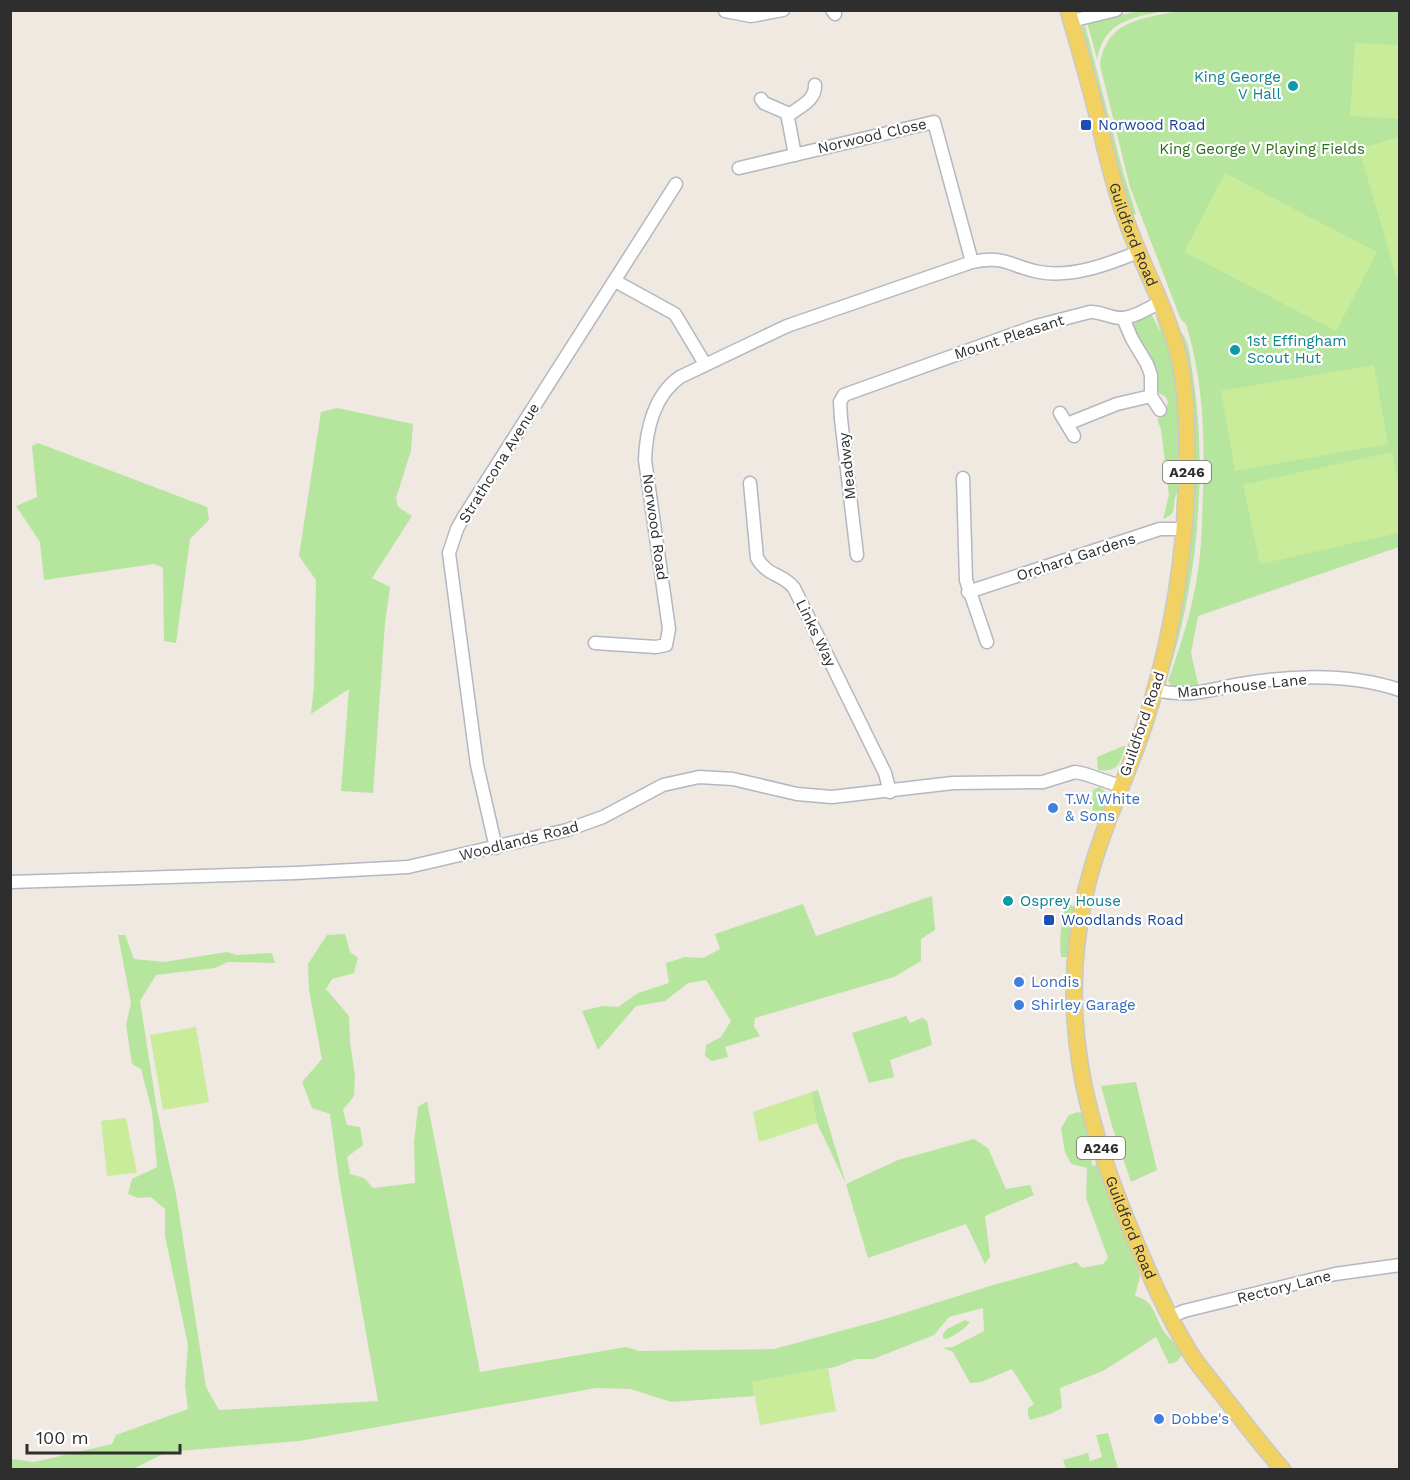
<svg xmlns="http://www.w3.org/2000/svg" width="1410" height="1480" font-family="'Work Sans',sans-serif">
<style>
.green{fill:#b6e59e}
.pitch{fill:#c9ec9a}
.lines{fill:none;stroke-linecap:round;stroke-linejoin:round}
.minor-casing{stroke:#b4b7c1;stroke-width:15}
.major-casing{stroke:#c9c9c9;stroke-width:18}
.minor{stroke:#fff;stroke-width:12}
.major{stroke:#f2d163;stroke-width:15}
.culture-dot{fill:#0f9aa8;stroke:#fff;stroke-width:2}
.transit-dot{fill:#1a4fb4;stroke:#fff;stroke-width:2}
.shop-dot{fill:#3f7fe0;stroke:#fff;stroke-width:2}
.labels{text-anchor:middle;stroke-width:4.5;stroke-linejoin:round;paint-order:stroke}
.shield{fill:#fff;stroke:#6d6d6d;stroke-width:1.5}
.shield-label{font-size:14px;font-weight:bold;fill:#2e2e2e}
.culture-label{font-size:15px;fill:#0d838f;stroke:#fff;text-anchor:start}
.transit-label{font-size:15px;fill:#164399;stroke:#fff;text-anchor:start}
.street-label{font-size:15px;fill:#2e2e2e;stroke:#fff}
.park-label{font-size:15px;fill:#2c6e1b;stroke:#fff}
.shop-label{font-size:15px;fill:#366cbe;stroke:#fff;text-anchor:start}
</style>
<rect width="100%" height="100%" fill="#efe9e1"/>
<g class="green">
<path d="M1140 11H1164C1130 18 1105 21 1097 59L1087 22Z"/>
<path d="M1178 11H1399V547L1198 616 1191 653 1199 688H1180L1171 685 1168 681C1181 645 1193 608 1198 570 1202 545 1202 518 1203 493 1205 436 1203 379 1186 324L1181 320 1130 187 1100 65C1106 20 1142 19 1178 11Z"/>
<path d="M1085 25 1123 172 1136 214 1130 216 1112 151 1096 75 1081 33 1082 28Z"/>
<path d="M1145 314 1152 315 1161 333 1156 317 1161 321 1173 364 1179 407 1180 510 1179 515H1176L1177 493C1170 506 1180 512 1163 519L1169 495 1161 429 1157 419 1162 417 1168 403 1166 397 1159 393 1155 367 1133 329C1134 321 1138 317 1145 314Z"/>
<path d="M1182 333C1190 344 1191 363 1193 377 1208 472 1197 587 1167 678L1166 673 1186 578 1179 334Z"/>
<path d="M337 408 413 424 411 451 396 498 398 507 412 516 372 578 390 587 385 623 373 793 341 791 349 689 311 714 314 685 316 580 299 556 321 412Z"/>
<path d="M38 443 207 507 209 520 190 539 176 643 164 641 163 568 154 564 44 580 40 542 16 506 37 497 32 446Z"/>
<path d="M1126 745C1120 762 1119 773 1098 770L1097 757Z"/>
<path d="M1099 787 1108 793V798L1098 824 1092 822 1093 790Z"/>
<path d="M932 896 935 930 921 939V961L894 977 755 1018 754 1026 760 1036 725 1047 728 1057 712 1061 705 1056 706 1045 721 1037 731 1021 706 980 688 983 665 1001 636 1006 598 1050 582 1011 603 1006 618 1007 638 993 669 983 666 963 685 957 703 958 720 949 715 934 803 904 816 936Z"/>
<path d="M1066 905H1071L1076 909 1070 954 1068 957H1061C1059 940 1061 921 1066 905Z"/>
<path d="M345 934 350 952 358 958 354 973 332 979 326 989 349 1016 350 1042 355 1076 354 1096 343 1110 347 1125 360 1127 363 1145 347 1157 350 1174 364 1178 373 1188 415 1183 414 1142 418 1107 427 1101 480 1372 626 1347 639 1351 774 1349 885 1319 993 1285 1077 1262 1082 1268 1103 1264 1108 1258 1086 1198 1087 1168 1071 1164 1065 1152 1061 1128 1069 1115 1078 1112 1084 1114 1095 1149 1091 1156 1092 1166 1099 1164 1140 1276 1135 1296C1155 1300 1155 1319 1165 1333 1171 1340 1177 1345 1182 1353 1180 1360 1176 1363 1169 1364L1156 1337 1103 1371 1060 1388 1062 1408 1050 1414 1030 1420 1028 1414V1408L1034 1404 1012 1369 981 1382 970 1383 953 1352 943 1348 953 1347 984 1331 983 1308 949 1317 934 1335 873 1359H856L835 1367 753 1382 755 1396 671 1402 631 1389 596 1388 299 1441 167 1452 133 1469 11 1470V1459L34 1462 112 1444 116 1435 188 1409 185 1386 188 1345 165 1236V1209L151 1197 138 1198 128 1194 132 1179 157 1167 152 1111 141 1069 132 1064 126 1025 131 1003 118 935H125L134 959 164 962 227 952 237 955 272 953 275 963 228 962 215 968 156 975 140 1001 157 1110 176 1194 206 1387 219 1410 378 1401 339 1180 330 1114 312 1108 302 1082 322 1059 309 990 308 964 327 935Z"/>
<path d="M906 1016 910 1023 922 1018 927 1021 932 1045 890 1060 894 1077 869 1083 852 1033Z"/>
<path d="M1136 1082 1157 1170 1131 1182 1112 1126 1101 1086Z"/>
<path d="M818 1090 846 1184 898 1160 974 1139 988 1148 1006 1189 1030 1185 1034 1195 985 1216 990 1257 985 1264 966 1224 868 1258 846 1184 817 1123 811 1092Z"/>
<path d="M965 1320 970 1322C964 1330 955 1335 946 1339L943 1338V1334L947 1329Z"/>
<path d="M1108 1433 1118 1469H1066L1063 1460 1088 1453 1090 1461 1102 1457 1096 1435Z"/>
</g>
<g class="pitch">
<path d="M1355 43 1399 45V119L1350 116Z"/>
<path d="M1399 137H1400L1399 286 1359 149Z"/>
<path d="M1225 173 1377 252 1336 331 1184 252Z"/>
<path d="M1374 365 1388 444 1235 471 1221 391Z"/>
<path d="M1392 452 1399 486V533L1260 564 1243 485Z"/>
<path d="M196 1027 209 1102 163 1110 150 1035Z"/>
<path d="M811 1092 817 1123 759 1142 753 1112Z"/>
<path d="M126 1118 137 1173 107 1176 101 1121Z"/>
<path d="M828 1368 836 1411 760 1425 752 1382Z"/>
</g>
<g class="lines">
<g class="minor-casing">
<g id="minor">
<path d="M832 10 835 14"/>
<path d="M725 11 751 16 783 10"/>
<path d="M1071 21 1116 10"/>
<path d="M761 99 764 103 787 113 795 155"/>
<path d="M788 116C798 107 816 101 815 85"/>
<path d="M739 168 934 122 972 262"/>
<path d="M615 281 675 314 705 364"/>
<path d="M1123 318 1132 339 1147 364 1151 375V396L1160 410"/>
<path d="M1060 413 1074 436"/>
<path d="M1067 424 1117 404 1151 396"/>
<path d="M963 478 966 580 987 642"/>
<path d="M750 483 757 558C768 577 782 573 794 588L885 773 890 792"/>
<path d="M857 555 841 419 840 402 844 395 1036 326 1090 312C1101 311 1111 319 1123 318 1136 317 1148 308 1159 303"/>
<path d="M968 592 1160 529H1185"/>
<path d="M595 643 656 647 666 645 669 629 645 460C646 430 654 395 680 377L787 326 972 262C1006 255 1009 266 1039 272 1072 278 1109 264 1138 252"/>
<path d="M1155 690C1191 698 1206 690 1241 684 1293 675 1348 673 1400 690"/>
<path d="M496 848 477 765 449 553 457 529 463 518 676 184"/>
<path d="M10 882 296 873 408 867 567 830 603 817 663 785 699 777 733 779 797 794 832 797 953 783 1043 782 1075 772 1085 774 1120 786"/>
<path d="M1170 1317 1184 1311 1335 1274 1400 1265"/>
</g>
</g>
<g class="major-casing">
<g id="major">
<path id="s1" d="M1068 10C1079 48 1090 85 1099 123 1107 156 1114 189 1126 220 1142 266 1168 310 1179 358 1187 394 1187 430 1187 466 1186 556 1172 641 1144 726 1125 783 1098 836 1085 895 1058 1014 1084 1117 1130 1228 1148 1271 1166 1314 1191 1354 1201 1369 1213 1383 1224 1397 1243 1421 1262 1446 1283 1470"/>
</g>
</g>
<use href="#minor" class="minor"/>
<use href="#major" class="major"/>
</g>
<g class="culture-dot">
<circle cx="1293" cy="86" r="6"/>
<circle cx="1235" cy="350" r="6"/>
<circle cx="1008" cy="901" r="6"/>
</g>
<g class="transit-dot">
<rect x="1080" y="119" width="12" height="12" rx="3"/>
<rect x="1043" y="914" width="12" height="12" rx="3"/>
</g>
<g class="shop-dot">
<circle cx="1053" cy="808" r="6"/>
<circle cx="1019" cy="982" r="6"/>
<circle cx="1019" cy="1005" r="6"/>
<circle cx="1159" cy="1419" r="6"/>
</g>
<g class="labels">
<g class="shield">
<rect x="1163" y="461" width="48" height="22" rx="4.5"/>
<rect x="1077" y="1137" width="48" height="22" rx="4.5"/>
</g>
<g class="shield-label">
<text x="1187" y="477">A246</text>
<text x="1101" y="1153">A246</text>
</g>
<g class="culture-label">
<text x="1281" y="82" text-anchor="end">King George<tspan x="1281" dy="17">V Hall</tspan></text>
<text x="1247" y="346">1st Effingham<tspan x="1247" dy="17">Scout Hut</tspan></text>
<text x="1020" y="906">Osprey House</text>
</g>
<g class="transit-label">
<text x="1098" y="130">Norwood Road</text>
<text x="1061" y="925">Woodlands Road</text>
</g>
<g class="street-label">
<text transform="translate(872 136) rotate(-13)" y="5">Norwood Close</text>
<text dy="5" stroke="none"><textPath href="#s1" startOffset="234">Guildford Road</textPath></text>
<text transform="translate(1009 337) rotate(-18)" y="5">Mount Pleasant</text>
<text transform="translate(499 463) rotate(-58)" y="5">Strathcona Avenue</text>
<text transform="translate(847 466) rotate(-96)" y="5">Meadway</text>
<text transform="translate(655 527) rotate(82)" y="5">Norwood Road</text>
<text transform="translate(1076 557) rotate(-18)" y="5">Orchard Gardens</text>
<text transform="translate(816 633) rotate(64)" y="5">Links Way</text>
<text transform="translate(1242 686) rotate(-6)" y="5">Manorhouse Lane</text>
<text transform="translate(1142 724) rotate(-71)" y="5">Guildford Road</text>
<text transform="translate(519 841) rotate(-14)" y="5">Woodlands Road</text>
<text dy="5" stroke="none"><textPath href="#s1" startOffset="1260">Guildford Road</textPath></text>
<text transform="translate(1284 1287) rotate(-14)" y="5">Rectory Lane</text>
</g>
<g class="park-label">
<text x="1262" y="154">King George V Playing Fields</text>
</g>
<g class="shop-label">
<text x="1065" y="804">T.W. White<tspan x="1065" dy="17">&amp; Sons</tspan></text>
<text x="1031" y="987">Londis</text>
<text x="1031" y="1010">Shirley Garage</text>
<text x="1171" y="1424">Dobbe's</text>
</g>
</g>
<rect width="1410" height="1480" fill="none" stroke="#2e2e2e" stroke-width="24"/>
<path d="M27 1444v9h153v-9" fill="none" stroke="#2e2e2e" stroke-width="3"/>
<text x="36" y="1444" font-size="18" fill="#2e2e2e" stroke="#ffffff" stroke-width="4.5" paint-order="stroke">100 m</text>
</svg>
